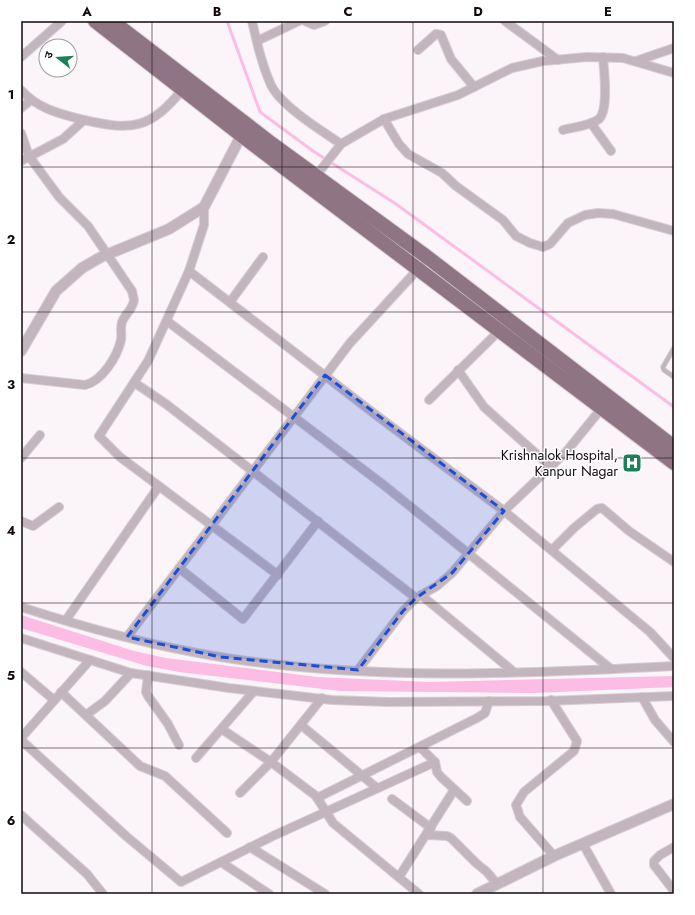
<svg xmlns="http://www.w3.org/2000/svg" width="695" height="915" font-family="Jost,'Noto Sans Devanagari',sans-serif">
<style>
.water{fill:#fcbce4}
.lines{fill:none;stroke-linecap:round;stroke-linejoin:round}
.stream{stroke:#fcbce4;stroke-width:3}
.building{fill:#ceaec1}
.service-casing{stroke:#d6ced3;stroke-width:5.5}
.minor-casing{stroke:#d6ced3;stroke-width:10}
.tertiary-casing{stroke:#d6ced3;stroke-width:12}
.trunk-casing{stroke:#d6ced3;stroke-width:16}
.service{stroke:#c3b5bd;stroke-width:4}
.minor{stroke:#c3b5bd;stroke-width:8}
.tertiary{stroke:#c3b5bd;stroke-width:10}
.trunk{stroke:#8f7484;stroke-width:14}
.marked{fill:#1d4ed8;fill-opacity:0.2;stroke:#1d4ed8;stroke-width:3;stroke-dasharray:8 5;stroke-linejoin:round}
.grid{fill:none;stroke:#12080f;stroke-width:1;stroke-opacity:0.55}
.labels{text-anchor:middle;stroke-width:3;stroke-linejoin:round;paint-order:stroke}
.poi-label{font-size:14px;fill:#12080f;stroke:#fff;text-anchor:end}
.neatline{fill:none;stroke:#12080f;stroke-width:1.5}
.grid-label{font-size:13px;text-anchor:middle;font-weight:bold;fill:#12080f}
</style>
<rect width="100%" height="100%" fill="#fbf4f8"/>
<path class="water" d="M21 615 134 651 166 658 317 677 429 682 674 676V687L534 693 340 691 179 672 147 666 21 628Z"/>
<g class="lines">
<path class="stream" d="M227 21 260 112 313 151 396 204 674 407"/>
</g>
<path class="building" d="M630 455 642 465 636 473 623 463Z"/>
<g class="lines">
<g class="service-casing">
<path id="service" d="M674 348 663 367 664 370 674 377"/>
</g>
<g class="minor-casing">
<g id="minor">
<path d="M252 21C257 43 262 65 271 85 281 106 322 131 341 144"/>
<path d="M305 21 314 25 325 21"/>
<path d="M505 21 558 60"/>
<path d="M257 41 299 21"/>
<path d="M418 50 436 34 441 35 451 59 474 87"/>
<path d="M21 57 62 21"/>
<path d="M636 61 674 48"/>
<path d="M21 90C38 109 60 114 84 120"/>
<path d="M21 108 31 100"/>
<path d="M384 119 399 144 408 154 442 173 456 186 503 220 516 236 530 243 543 247 550 244 568 223 585 215 598 213 613 214 674 231"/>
<path d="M591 123 611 151"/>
<path d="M563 130C574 127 590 126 599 119 609 109 604 71 603 57"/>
<path d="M21 133 29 156 59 197 88 226 132 291 134 300C133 309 125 314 122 322 120 328 122 334 121 340 117 357 102 381 85 385L21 378"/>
<path d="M21 161 63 139 84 120C133 131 150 129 183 89"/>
<path d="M316 176 341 144 384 119 458 95 512 68 543 61 587 57 623 58 674 73"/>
<path d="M204 207V225L189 271 148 361 99 436 120 457 278 575"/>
<path d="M189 271 376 415 504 511 650 632 674 658"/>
<path d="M230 302 263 257"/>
<path d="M167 321 385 486 611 669"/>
<path d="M458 370 484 407 551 467"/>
<path d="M135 383 166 404 416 598"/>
<path d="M429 400 500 330"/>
<path d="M21 458 40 435"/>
<path d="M21 521 33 526 59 507"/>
<path d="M552 550 574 528 597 509 602 508 629 531 674 562"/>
<path d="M179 568 243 619 318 521"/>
<path d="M421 595 514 672"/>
<path d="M21 607C86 628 153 646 220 657 370 681 524 674 674 666"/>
<path d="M66 620 159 486"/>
<path d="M127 637 350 343 421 266"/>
<path d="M21 638 131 673 229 688 332 700 388 702 547 701 674 696"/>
<path d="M358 670 403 611 416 598 437 586 452 573 504 511 566 452 601 409"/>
<path d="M21 672 54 700"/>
<path d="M148 675 146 692 148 696 168 724 179 745"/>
<path d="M61 692 140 766 165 776 227 833"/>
<path d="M642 697 655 720 674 742"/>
<path d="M551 700 577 741 574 751 524 792 516 805 520 817 554 856"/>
<path d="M86 715 105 701 131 673"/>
<path d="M301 725 377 788"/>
<path d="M223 730 271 762 316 796 333 823 419 894"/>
<path d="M21 738 90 660"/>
<path d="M21 740 126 836 181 882 273 836 435 762"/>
<path d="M421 748 435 762 437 772 441 777 467 801"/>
<path d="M196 758 254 691"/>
<path d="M240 793 271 762 322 698"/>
<path d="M317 798 477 718 485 713 489 701"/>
<path d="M392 799 431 828"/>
<path d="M21 815 87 874 103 894"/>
<path d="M427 835 447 836 451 838 476 863 487 872 497 884"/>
<path d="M583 844 611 894"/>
<path d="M250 847 325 894"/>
<path d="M674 847 660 855 654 861V865L674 891"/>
<path d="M221 862 269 894"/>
<path d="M399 877 454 790"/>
</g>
</g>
<g class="tertiary-casing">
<g id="tertiary">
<path d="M21 351 56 291 82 268 101 257 169 229 204 207 244 130"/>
<path d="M477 894 554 856 674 804"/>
</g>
</g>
<g class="trunk-casing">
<g id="trunk">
<path d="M95 21 241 135 674 463"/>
<path d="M112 21 272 144 427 257 674 447"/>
</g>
</g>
<use href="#service" class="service"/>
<use href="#minor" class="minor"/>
<use href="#tertiary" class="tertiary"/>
<use href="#trunk" class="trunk"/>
</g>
<path class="marked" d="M325 375 504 511 452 573 416 598 403 611 358 670 221 657 127 637Z"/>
<path class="grid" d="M152 21V894M282 21V894M413 21V894M543 21V894M21 167H674M21 312H674M21 458H674M21 603H674M21 748H674"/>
<defs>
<g id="hospital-square" transform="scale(1)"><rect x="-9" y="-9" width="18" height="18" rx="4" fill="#1c7f58" stroke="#fff"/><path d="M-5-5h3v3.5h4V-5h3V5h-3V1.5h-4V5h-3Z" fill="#fff"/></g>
</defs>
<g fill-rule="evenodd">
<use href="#hospital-square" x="632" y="463"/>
</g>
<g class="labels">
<g class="poi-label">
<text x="618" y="460">Krishnalok Hospital,<tspan x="618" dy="16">Kanpur Nagar</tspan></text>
</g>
</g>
<rect width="695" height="915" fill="none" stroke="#ffffff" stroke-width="44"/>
<g transform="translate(58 58) rotate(287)"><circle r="19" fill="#ffffff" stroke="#a09c9f"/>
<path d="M0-3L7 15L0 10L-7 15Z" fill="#1c7f58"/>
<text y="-6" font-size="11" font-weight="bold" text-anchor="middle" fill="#12080f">उ</text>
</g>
<rect x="22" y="22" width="651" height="871" class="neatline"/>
<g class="grid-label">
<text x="87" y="16">A</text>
<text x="217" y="16">B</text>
<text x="348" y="16">C</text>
<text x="478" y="16">D</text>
<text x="608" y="16">E</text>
<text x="11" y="99">1</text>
<text x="11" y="244">2</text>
<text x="11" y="389">3</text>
<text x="11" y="535">4</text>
<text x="11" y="680">5</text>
<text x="11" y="825">6</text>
</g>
</svg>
